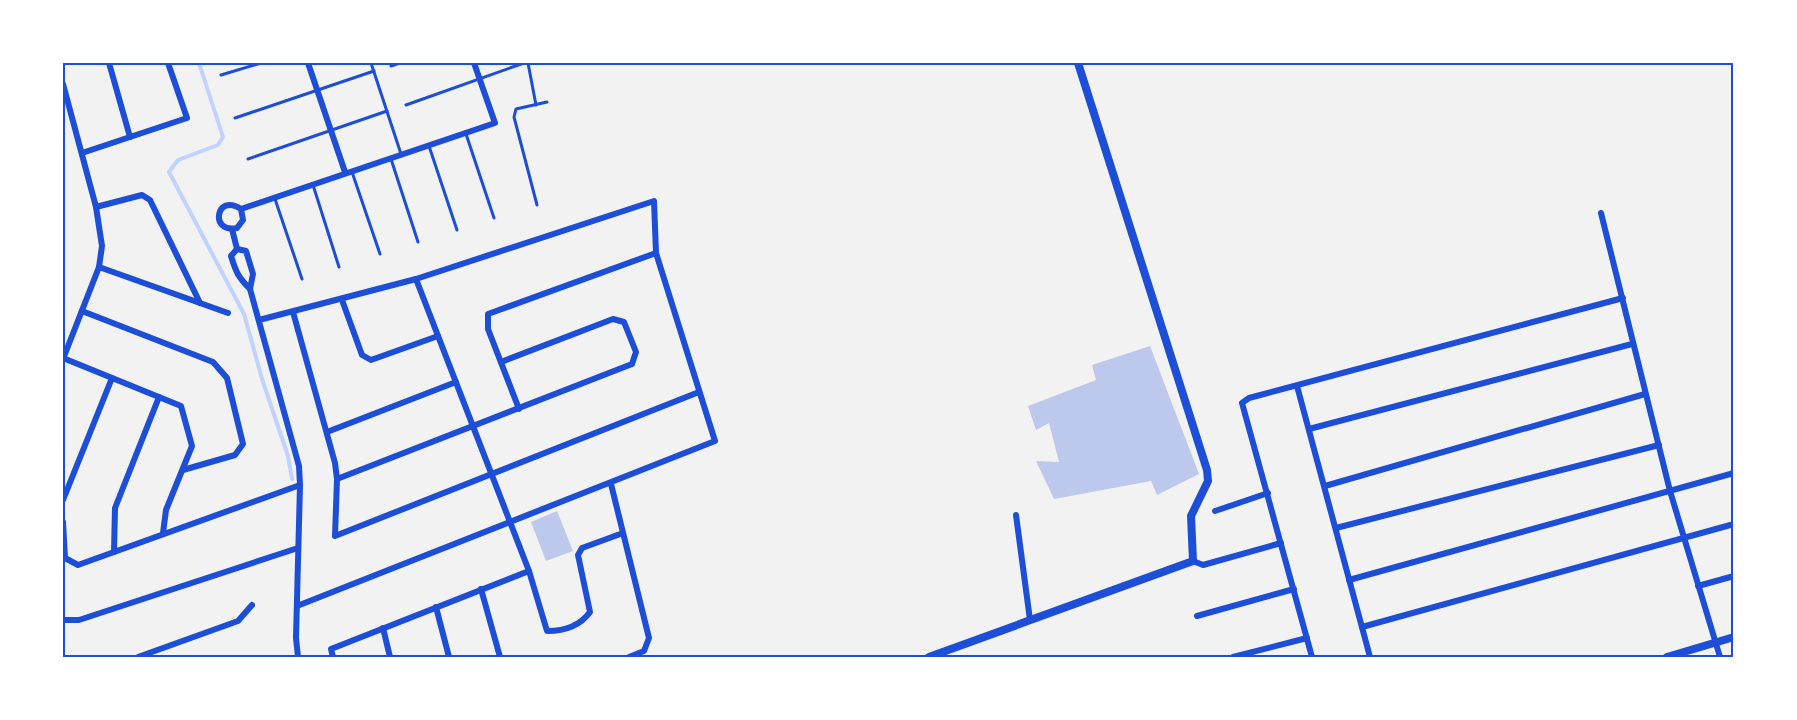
<svg xmlns="http://www.w3.org/2000/svg" width="1797" height="720" font-family="'DM Sans',sans-serif">
<style>
.lines{fill:none;stroke-linecap:round;stroke-linejoin:round}
.stream{stroke:#bfd3fe;stroke-width:4}
.building{fill:#bdc9ec}
.service{stroke:#1d4ed8;stroke-width:3}
.minor{stroke:#1d4ed8;stroke-width:6}
.tertiary{stroke:#1d4ed8;stroke-width:8}
.neatline{fill:none;stroke:#1d4ed8;stroke-width:2}
</style>
<rect width="100%" height="100%" fill="#f2f2f2"/>
<g class="lines">
<path class="stream" d="M199 63 223 137 218 145 178 160 169 172 244 314 262 379 288 456 292 479"/>
</g>
<g class="building">
<path d="M1150 346 1199 474 1157 495 1151 481 1054 499 1036 461 1059 462 1049 423 1036 430 1028 406 1096 380 1092 365Z"/>
<path d="M557 511 573 551 546 561 531 522Z"/>
</g>
<g class="lines">
<g class="service">
<path d="M371 63 401 154"/>
<path d="M528 63 536 105"/>
<path d="M391 66 400 63"/>
<path d="M221 75 261 63"/>
<path d="M406 105 524 63"/>
<path d="M235 118 374 71"/>
<path d="M466 134 494 218"/>
<path d="M429 146 457 230"/>
<path d="M248 159 387 111"/>
<path d="M391 159 418 242"/>
<path d="M352 172 380 254"/>
<path d="M313 185 339 267"/>
<path d="M275 199 302 279"/>
<path d="M537 205 514 117 516 109 547 102"/>
</g>
<g class="minor">
<path d="M109 63 130 137"/>
<path d="M308 63 345 172"/>
<path d="M63 84 96 207 102 246 99 267 63 359"/>
<path d="M82 153 187 118 168 63"/>
<path d="M96 207 142 195 150 200 200 303"/>
<path d="M241 209 243 220 237 228C209 234 216 192 241 209L495 123 474 63"/>
<path d="M1601 213 1670 491 1720 657"/>
<path d="M232 229 237 249"/>
<path d="M237 249 246 251 253 274 250 289 299 466 300 485 296 638 298 657"/>
<path d="M237 249 231 256C236 272 238 277 250 289"/>
<path d="M99 267 228 313"/>
<path d="M416 279 529 571 547 631C563 631 580 626 590 612L578 555 582 548 623 533"/>
<path d="M342 300 362 355 371 360 438 336"/>
<path d="M82 311 213 362 227 378 243 444 235 455 183 470"/>
<path d="M293 312 335 463 337 479 335 536 699 392"/>
<path d="M259 320 416 279 654 201 656 253 715 441 297 606"/>
<path d="M63 358 181 406 192 446 166 510 163 533"/>
<path d="M1297 386 1370 657"/>
<path d="M519 409 488 329V314L656 253"/>
<path d="M1309 429 1632 344"/>
<path d="M327 432 456 382"/>
<path d="M337 479 632 364 636 352 624 322 613 319 501 362"/>
<path d="M611 484 649 638 644 651 629 657"/>
<path d="M1325 486 1645 394"/>
<path d="M63 500 112 378"/>
<path d="M1215 511 1268 493"/>
<path d="M1016 515 1030 620"/>
<path d="M63 522 65 558 78 565 300 485"/>
<path d="M1336 528 1659 445"/>
<path d="M114 552 115 508 159 397"/>
<path d="M1193 561 1203 565 1281 543"/>
<path d="M1349 580 1734 473"/>
<path d="M1698 586 1734 576"/>
<path d="M481 589 500 657"/>
<path d="M436 607 449 657"/>
<path d="M1197 616 1294 589"/>
<path d="M63 620H79L298 548"/>
<path d="M1362 627 1734 524"/>
<path d="M383 628 390 657"/>
<path d="M138 657 238 621 252 605"/>
<path d="M333 657 331 649 529 571"/>
<path d="M1233 657 1307 638"/>
<path d="M1312 657 1242 403 1249 398 1623 298"/>
</g>
<g class="tertiary">
<path d="M929 657 1193 561 1191 516 1208 481 1207 470 1078 63"/>
<path d="M1667 657 1734 637"/>
</g>
</g>
<rect width="1797" height="720" fill="none" stroke="#ffffff" stroke-width="129"/>
<rect x="64" y="64" width="1668" height="592" class="neatline"/>
</svg>
